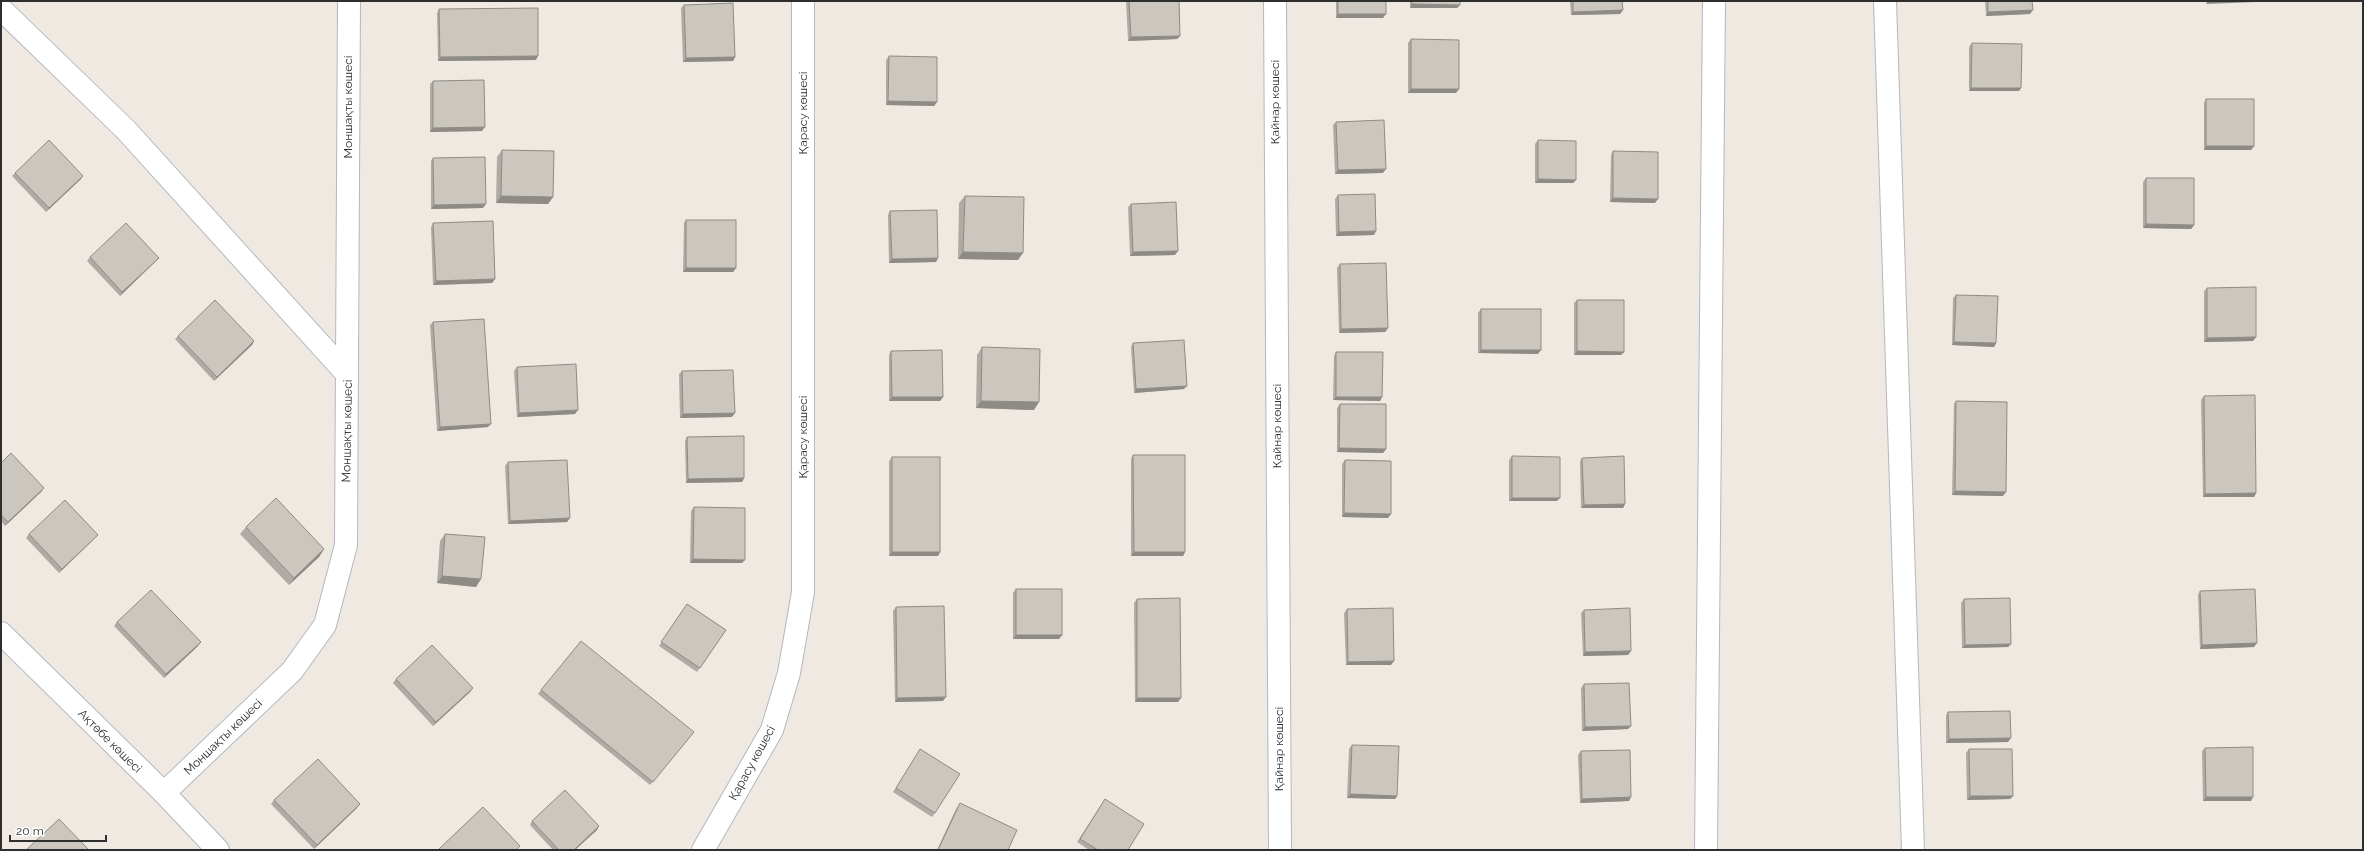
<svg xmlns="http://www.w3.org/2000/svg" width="2364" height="851" font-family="Raleway,sans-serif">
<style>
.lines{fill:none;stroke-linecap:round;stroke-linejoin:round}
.street-casing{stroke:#b4b7c1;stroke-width:24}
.street{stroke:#fff;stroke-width:22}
.wall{fill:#afaba4}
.shaded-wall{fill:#8e8b86}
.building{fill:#cbc7bf;stroke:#8e8b86}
.labels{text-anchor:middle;stroke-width:4;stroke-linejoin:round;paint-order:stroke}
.street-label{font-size:12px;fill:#2e2e2e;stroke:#fff}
</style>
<rect width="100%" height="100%" fill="#efe9e1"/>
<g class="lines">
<g class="street-casing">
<g id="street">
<path d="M1275 1 1280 850"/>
<path d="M1885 1 1913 850"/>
<path d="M1 9 126 130 347 374"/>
<path d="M1 633 164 793 218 850"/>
<path d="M164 793 292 671 325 625 346 545 349 1"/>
<path d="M703 850 772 730 789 673 803 592V1"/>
<path d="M1706 850 1714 1"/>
</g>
</g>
<use href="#street" class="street"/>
</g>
<g class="wall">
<path d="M1126 1H1179L1180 36 1177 39 1128 41Z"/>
<path d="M1336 1H1386L1383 18H1336Z"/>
<path d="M1410 1H1460V5L1457 8H1410Z"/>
<path d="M1570 1H1622L1623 10 1620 14 1571 15Z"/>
<path d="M1985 1H2032L2030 14 1986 16Z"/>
<path d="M684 5 735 57 733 61 683 62 681 8Z"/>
<path d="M439 9 536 60 438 61 437 13Z"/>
<path d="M1411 39 1456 93H1408V43Z"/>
<path d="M1972 43 2021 88 2019 91H1969V47Z"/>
<path d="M889 56 937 102 934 106 886 105V60Z"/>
<path d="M433 81 482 131 430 132V84Z"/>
<path d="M2206 99 2254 146 2251 150H2204V103Z"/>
<path d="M1336 122 1383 173 1335 174 1333 125Z"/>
<path d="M1538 140 1576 180 1573 183H1535V144Z"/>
<path d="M502 150 553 197 548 204 496 203 497 157Z"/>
<path d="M1613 151 1655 203 1610 202 1611 155Z"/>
<path d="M433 158 483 208 431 209V161Z"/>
<path d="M15 173 81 179 46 212 12 176Z"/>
<path d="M2146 178 2194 225 2191 229 2143 228V182Z"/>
<path d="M1338 195 1374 235 1336 236 1335 199Z"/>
<path d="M965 196 1018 260 958 259 959 203Z"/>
<path d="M1131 204 1175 255 1130 256 1128 207Z"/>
<path d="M890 211 938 258 936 262 889 263 888 215Z"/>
<path d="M686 220 736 268 733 272H683L684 223Z"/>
<path d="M433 223 495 279 492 283 433 285 431 227Z"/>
<path d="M90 257 159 258 156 261 120 296 87 261Z"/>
<path d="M1340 264 1388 328 1385 332 1339 333 1337 268Z"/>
<path d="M2207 288 2256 337 2253 341 2204 342V291Z"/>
<path d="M1956 295 1996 343 1994 347 1952 345 1953 298Z"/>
<path d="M1577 300 1624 352 1621 355H1574V303Z"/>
<path d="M1481 309 1538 354 1478 353V313Z"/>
<path d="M433 322 488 427 437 431 430 325Z"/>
<path d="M178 336 254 341 252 345 214 381 175 339Z"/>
<path d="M1133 343 1184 389 1134 393 1131 347Z"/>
<path d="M982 347 1034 410 976 408 977 355Z"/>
<path d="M891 351 943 397 940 401H889V355Z"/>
<path d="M1336 352 1382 397 1380 401 1333 400 1334 356Z"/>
<path d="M517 367 575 414 517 417 514 371Z"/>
<path d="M682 371 732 417 680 418 679 374Z"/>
<path d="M2204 396 2256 493 2254 497H2203L2201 400Z"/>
<path d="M1956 401 2003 496 1952 495 1954 404Z"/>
<path d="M1340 404 1386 449 1383 453 1337 452V408Z"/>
<path d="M687 437 744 478 742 482 686 483 685 441Z"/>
<path d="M1133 455 1185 552 1183 556H1131V459Z"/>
<path d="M1512 456 1557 501H1509V460Z"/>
<path d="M892 457 940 552 938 556H889V461Z"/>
<path d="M1582 458 1625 504 1623 508H1581L1580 461Z"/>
<path d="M1345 460 1388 518 1342 517V464Z"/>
<path d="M508 462 567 522 508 524 505 466Z"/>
<path d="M1 463 44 488 41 492 5 526 1 521Z"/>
<path d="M694 507 742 563H690L691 511Z"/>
<path d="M246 527 324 549 319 557 289 585 240 534Z"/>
<path d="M29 534 95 538 59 573 26 538Z"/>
<path d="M445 534 476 587 437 583 440 541Z"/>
<path d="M1016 589 1062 635 1059 639H1013V593Z"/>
<path d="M2200 591 2254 647 2200 649 2198 595Z"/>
<path d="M1137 599 1178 702H1135L1134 603Z"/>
<path d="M1964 599 2011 644 2008 647 1962 648 1961 603Z"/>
<path d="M687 604 726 630 697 672 659 646Z"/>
<path d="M896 607 943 701 895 702 893 611Z"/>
<path d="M1347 609 1391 665H1346L1344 613Z"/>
<path d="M1584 610 1631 651 1628 655 1583 656 1581 613Z"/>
<path d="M117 622 198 646 164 678 114 626Z"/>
<path d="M396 679 473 688 470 692 433 726 393 683Z"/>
<path d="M1584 684 1631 726 1628 729 1582 731 1581 688Z"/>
<path d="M541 690 694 732 650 785 538 694Z"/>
<path d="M1948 712 2008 742 1946 743V715Z"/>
<path d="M1352 745 1397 796 1395 799 1347 798 1349 749Z"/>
<path d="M2205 748 2251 801H2203L2202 751Z"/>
<path d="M1969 749 2013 796 2010 799 1967 800 1966 753Z"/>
<path d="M1581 751 1629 801 1580 803 1578 755Z"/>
<path d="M918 753 935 813 932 817 893 792Z"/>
<path d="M1105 799 1128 850H1089L1077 842Z"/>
<path d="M274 800 357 808 314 849 271 804Z"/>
<path d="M960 803 1008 850H937L955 811Z"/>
<path d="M532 821 599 826 597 830 575 850H553L530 825Z"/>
</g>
<g class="shaded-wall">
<path d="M2208 1H2257L2256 2 2206 4Z"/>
<path d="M1412 4 1460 5 1457 8H1410Z"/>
<path d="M1623 10 1620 14 1571 15 1573 12Z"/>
<path d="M2033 10 2030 14 1986 16 1988 12Z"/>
<path d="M1338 14H1386L1383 18H1336Z"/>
<path d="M1180 36 1177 39 1128 41 1131 37Z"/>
<path d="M538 56 536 60 438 61 440 57Z"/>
<path d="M735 57 733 61 683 62 686 58Z"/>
<path d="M1971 88H2021L2019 91H1969Z"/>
<path d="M1411 89H1459L1456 93H1408Z"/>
<path d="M888 101 937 102 934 106 886 105Z"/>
<path d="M485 127 482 131 430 132 433 128Z"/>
<path d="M2206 146H2254L2251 150H2204Z"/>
<path d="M1386 169 1383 173 1335 174 1338 170Z"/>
<path d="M83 176 81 179 46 212 49 208Z"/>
<path d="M1538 179 1576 180 1573 183H1535Z"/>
<path d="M501 196 553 197 548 204 496 203Z"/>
<path d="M1613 198 1658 199 1655 203 1610 202Z"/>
<path d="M486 204 483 208 431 209 434 205Z"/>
<path d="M2146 224 2194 225 2191 229 2143 228Z"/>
<path d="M1376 231 1374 235 1336 236 1339 232Z"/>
<path d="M1178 251 1175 255 1130 256 1133 252Z"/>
<path d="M963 252 1023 253 1018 260 958 259Z"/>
<path d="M159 258 156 261 120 296 122 292Z"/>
<path d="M938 258 936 262 889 263 892 259Z"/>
<path d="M686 268H736L733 272H683Z"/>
<path d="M495 279 492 283 433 285 436 281Z"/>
<path d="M1388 328 1385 332 1339 333 1341 329Z"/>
<path d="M2256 337 2253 341 2204 342 2207 338Z"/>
<path d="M254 341 252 345 214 381 217 377Z"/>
<path d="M1954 342 1996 343 1994 347 1952 345Z"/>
<path d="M1481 350H1541L1538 354 1478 353Z"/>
<path d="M1577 351 1624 352 1621 355H1574Z"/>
<path d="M1187 386 1184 389 1134 393 1136 389Z"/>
<path d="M892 397H943L940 401H889Z"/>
<path d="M1336 397H1382L1380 401 1333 400Z"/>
<path d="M981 401 1039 402 1034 410 976 408Z"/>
<path d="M578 410 575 414 517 417 519 413Z"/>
<path d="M735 413 732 417 680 418 683 414Z"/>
<path d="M491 424 488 427 437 431 440 427Z"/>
<path d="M1339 448 1386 449 1383 453 1337 452Z"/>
<path d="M744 478 742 482 686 483 688 479Z"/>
<path d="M44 488 41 492 5 526 8 522Z"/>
<path d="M1955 491 2006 492 2003 496 1952 495Z"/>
<path d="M2256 493 2254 497H2203L2205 494Z"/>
<path d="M1512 498H1560L1557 501H1509Z"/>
<path d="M1625 504 1623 508H1581L1584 505Z"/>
<path d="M1344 513 1391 514 1388 518 1342 517Z"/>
<path d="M570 518 567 522 508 524 510 521Z"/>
<path d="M98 535 95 538 59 573 62 569Z"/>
<path d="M324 549 319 557 289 585 294 578Z"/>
<path d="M892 552H940L938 556H889Z"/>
<path d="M1134 552H1185L1183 556H1131Z"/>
<path d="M693 559 745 560 742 563H690Z"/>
<path d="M442 576 481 579 476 587 437 583Z"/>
<path d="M1016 635H1062L1059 639H1013Z"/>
<path d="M201 642 198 646 164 678 166 674Z"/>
<path d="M2257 643 2254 647 2200 649 2202 645Z"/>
<path d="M2011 644 2008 647 1962 648 1965 645Z"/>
<path d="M1631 651 1628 655 1583 656 1585 652Z"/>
<path d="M1394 661 1391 665H1346L1348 662Z"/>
<path d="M473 688 470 692 433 726 436 722Z"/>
<path d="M946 697 943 701 895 702 897 698Z"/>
<path d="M1137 698H1181L1178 702H1135Z"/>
<path d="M1631 726 1628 729 1582 731 1585 727Z"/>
<path d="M2011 738 2008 742 1946 743 1949 739Z"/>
<path d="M1350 794 1397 796 1395 799 1347 798Z"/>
<path d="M1970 796H2013L2010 799 1967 800Z"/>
<path d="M1631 797 1629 801 1580 803 1582 799Z"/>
<path d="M2206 797H2253L2251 801H2203Z"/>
<path d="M360 804 357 808 314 849 317 845Z"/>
<path d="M599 826 597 830 575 850H574Z"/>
</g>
<g class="building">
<path d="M1129 1H1179L1180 36 1131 37Z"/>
<rect x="1338" y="1" width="48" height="13"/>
<path d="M1412 1H1460V5L1412 4Z"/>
<path d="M1573 1H1622L1623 10 1573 12Z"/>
<path d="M1988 1H2032L2033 10 1988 12Z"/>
<path d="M733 3 735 57 686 58 684 5Z"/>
<path d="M538 8V56L440 57 439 9Z"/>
<path d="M1411 39 1459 40V89H1411Z"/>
<path d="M1972 43 2022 44 2021 88H1971Z"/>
<path d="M889 56 937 57V102L888 101Z"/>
<path d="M484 80 485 127 433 128V81Z"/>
<rect x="2206" y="99" width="48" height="47"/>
<path d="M1384 120 1386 169 1338 170 1336 122Z"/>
<path d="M49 140 83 176 49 208 15 173Z"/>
<path d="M1538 140 1576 141V180L1538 179Z"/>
<path d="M502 150 554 151 553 197 501 196Z"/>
<path d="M1613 151 1658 152V199L1613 198Z"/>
<path d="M485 157 486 204 434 205 433 158Z"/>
<path d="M2146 178H2194V225L2146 224Z"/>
<path d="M1375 194 1376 231 1339 232 1338 195Z"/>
<path d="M965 196 1024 197 1023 253 963 252Z"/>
<path d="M1176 202 1178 251 1133 252 1131 204Z"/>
<path d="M937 210 938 258 892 259 890 211Z"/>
<rect x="686" y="220" width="50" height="48"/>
<path d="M493 221 495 279 436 281 433 223Z"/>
<path d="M126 223 159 258 122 292 90 257Z"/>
<path d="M1386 263 1388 328 1341 329 1340 264Z"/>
<path d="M2256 287V337L2207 338V288Z"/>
<path d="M1956 295 1998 296 1996 343 1954 342Z"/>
<path d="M215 300 254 341 217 377 178 336Z"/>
<path d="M1577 300H1624V352L1577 351Z"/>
<rect x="1481" y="309" width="60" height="41"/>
<path d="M484 319 491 424 440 427 433 322Z"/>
<path d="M1184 340 1187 386 1136 389 1133 343Z"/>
<path d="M982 347 1040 349 1039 402 981 401Z"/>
<path d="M942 350 943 397H892L891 351Z"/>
<path d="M1336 352H1383L1382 397H1336Z"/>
<path d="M576 364 578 410 519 413 517 367Z"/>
<path d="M733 370 735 413 683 414 682 371Z"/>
<path d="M2255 395 2256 493 2205 494 2204 396Z"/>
<path d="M1956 401 2007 402 2006 492 1955 491Z"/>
<path d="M1340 404H1386V449L1339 448Z"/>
<path d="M744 436V478L688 479 687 437Z"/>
<path d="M11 453 44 488 8 522 1 515V463Z"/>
<path d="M1133 455H1185V552H1134Z"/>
<path d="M1512 456 1560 457V498H1512Z"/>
<path d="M1624 456 1625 504 1584 505 1582 458Z"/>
<rect x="892" y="457" width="48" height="95"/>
<path d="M567 460 570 518 510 521 508 462Z"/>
<path d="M1345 460 1391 461V514L1344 513Z"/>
<path d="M276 498 324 549 294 578 246 527Z"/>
<path d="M65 500 98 535 62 569 29 534Z"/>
<path d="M694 507 745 508V560L693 559Z"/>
<path d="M445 534 485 537 481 579 442 576Z"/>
<rect x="1016" y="589" width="46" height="46"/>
<path d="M2255 589 2257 643 2202 645 2200 591Z"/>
<path d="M151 590 201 642 166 674 117 622Z"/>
<path d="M1180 598 1181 698H1137V599Z"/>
<path d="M2010 598 2011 644 1965 645 1964 599Z"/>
<path d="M687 604 726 630 700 668 661 642Z"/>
<path d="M944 606 946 697 897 698 896 607Z"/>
<path d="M1393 608 1394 661 1348 662 1347 609Z"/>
<path d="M1630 608 1631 651 1585 652 1584 610Z"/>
<path d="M581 641 694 732 653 782 541 690Z"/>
<path d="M432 645 473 688 436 722 396 679Z"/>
<path d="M1629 683 1631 726 1585 727 1584 684Z"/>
<path d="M2010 711 2011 738 1949 739 1948 712Z"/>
<path d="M1352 745 1399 746 1397 796 1350 794Z"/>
<path d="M2253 747V797H2206L2205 748Z"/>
<path d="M920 749 960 774 935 813 896 788Z"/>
<path d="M1969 749H2012L2013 796H1970Z"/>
<path d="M1630 750 1631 797 1582 799 1581 751Z"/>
<path d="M318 759 360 804 317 845 274 800Z"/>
<path d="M565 790 599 826 574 850H559L532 821Z"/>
<path d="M1105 799 1144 824 1128 850H1098L1080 839Z"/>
<path d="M960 803 1017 830 1008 850H938Z"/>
<path d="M483 807 520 846 516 850H438Z"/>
<path d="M59 819 89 850H26Z"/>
</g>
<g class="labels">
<g class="street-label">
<text transform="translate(1275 102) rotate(-90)" y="4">Қайнар көшесі</text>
<text transform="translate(348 107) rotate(-90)" y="4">Моншақты көшесі</text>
<text transform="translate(803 113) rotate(-90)" y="4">Қарасу көшесі</text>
<text transform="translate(1277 426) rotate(-90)" y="4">Қайнар көшесі</text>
<text transform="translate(347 431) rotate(-89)" y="4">Моншақты көшесі</text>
<text transform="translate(803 437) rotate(-90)" y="4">Қарасу көшесі</text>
<text transform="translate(223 737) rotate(-44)" y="4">Моншақты көшесі</text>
<text transform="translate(110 741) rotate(45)" y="4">Ақтөбе көшесі</text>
<text transform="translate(1279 749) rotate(-90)" y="4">Қайнар көшесі</text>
<text transform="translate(752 763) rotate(-61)" y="4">Қарасу көшесі</text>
</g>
</g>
<rect width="2364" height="851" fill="none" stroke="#2e2e2e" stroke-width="4"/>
<path d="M10 835v6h96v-6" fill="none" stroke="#2e2e2e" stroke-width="2"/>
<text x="16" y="835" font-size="12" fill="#2e2e2e" stroke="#ffffff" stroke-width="3" paint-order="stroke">20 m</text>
</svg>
